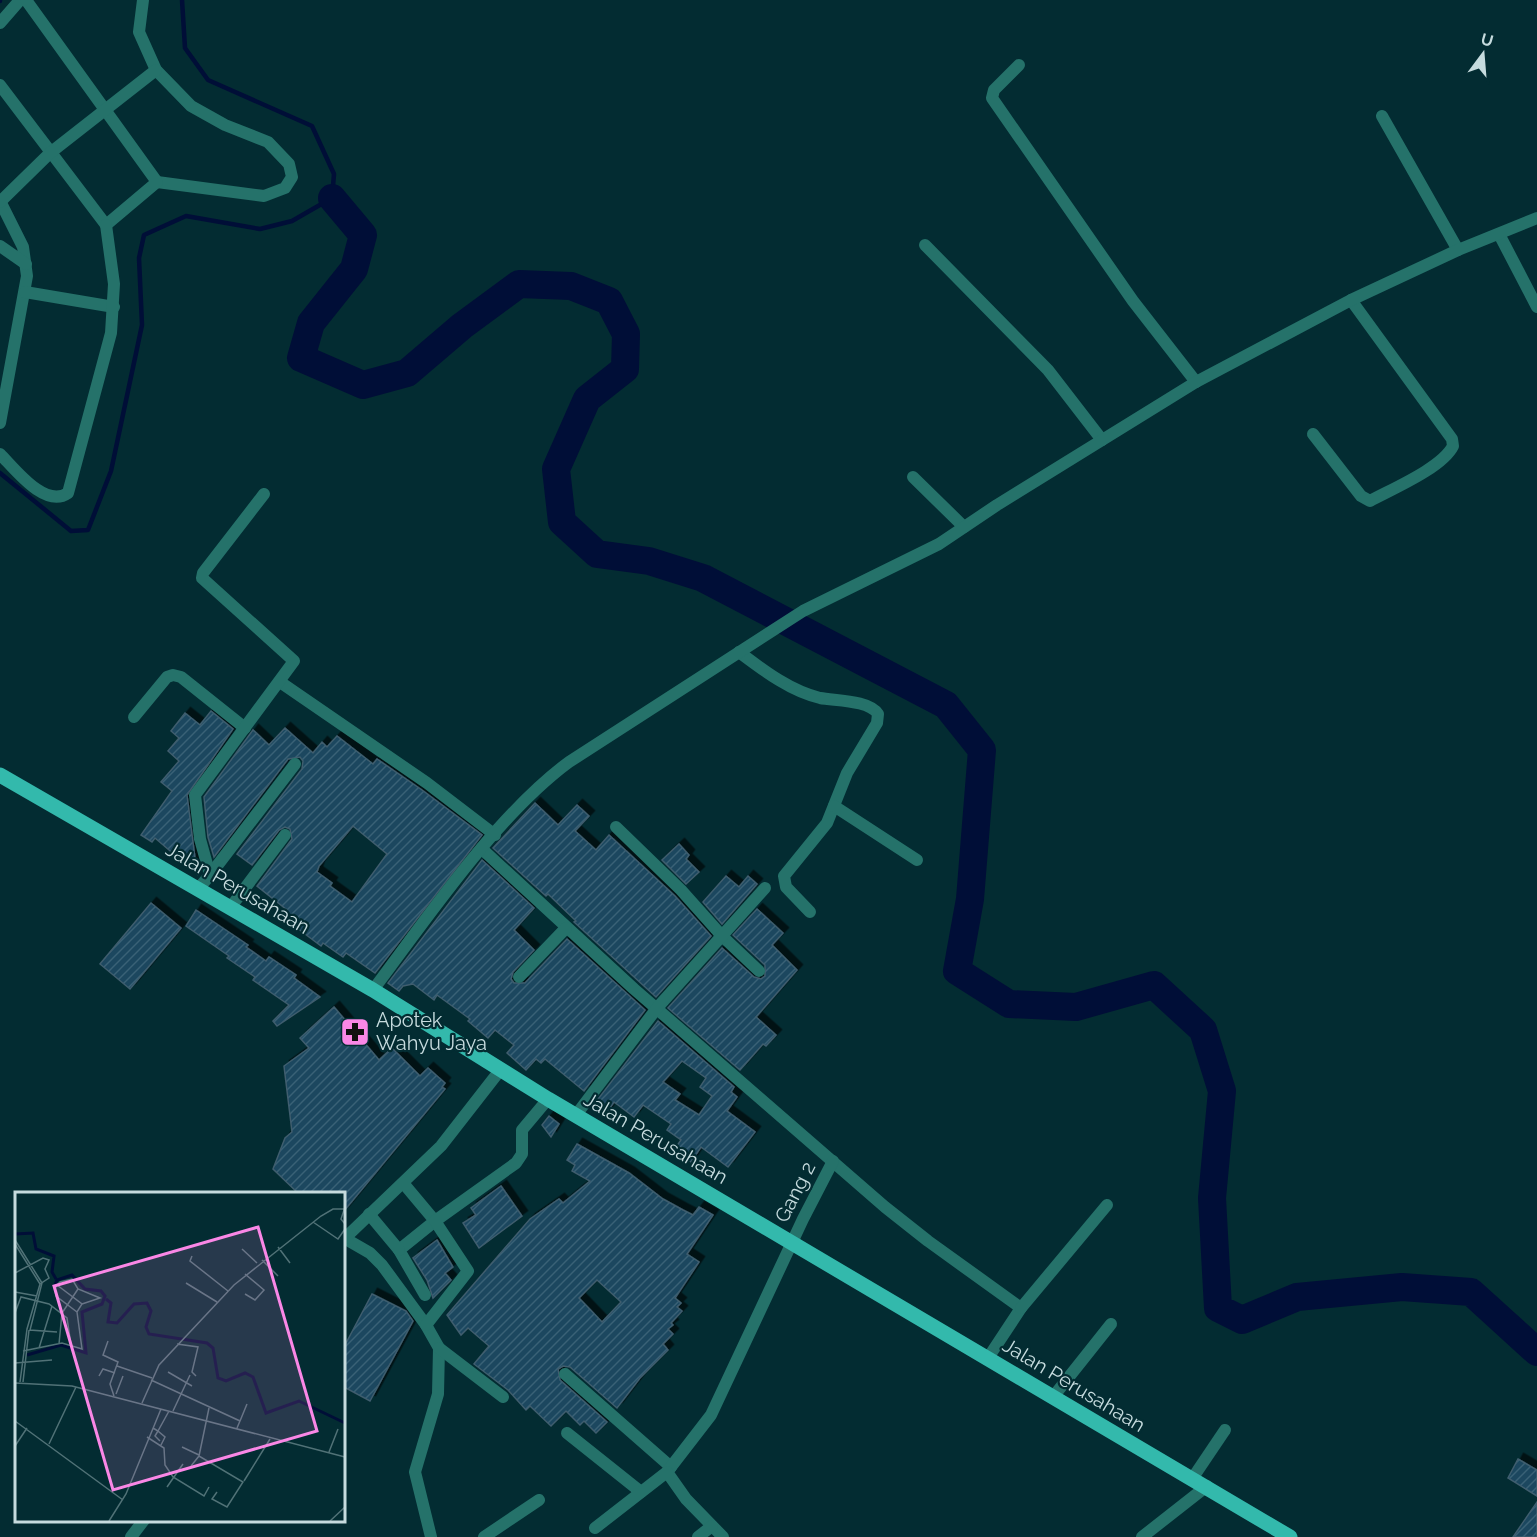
<svg xmlns="http://www.w3.org/2000/svg" width="1537" height="1537" font-family="Raleway,sans-serif">
<style>
.lines{fill:none;stroke-linecap:round;stroke-linejoin:round}
.stream{stroke:#000e37;stroke-width:4.5}
.river{stroke:#000e37;stroke-width:28}
.building{fill:url(#building-hatch);stroke:#3f5d6e;stroke-width:1.5;fill-rule:evenodd;filter:url(#shadow)}
.minor{stroke:#25726a;stroke-width:12}
.primary{stroke:#33b9ac;stroke-width:15}
.labels{text-anchor:middle;stroke-width:4.5;stroke-linejoin:round;paint-order:stroke}
.street-label{font-size:20px;fill:#c6dbde;stroke:#032c32}
.poi-label{font-size:20px;fill:#c6dbde;stroke:#032c32;text-anchor:start}
.inset-river{fill:none;stroke:#000e37;stroke-width:3}
.inset-road{fill:none;stroke:#517277;stroke-width:1.5}
.view{fill:#fa87e6;fill-opacity:0.15;stroke:#fa87e6;stroke-width:3}
.inset-edge{fill:none;stroke:#c6dbde;stroke-width:3}
</style>
<defs>
<pattern id="building-hatch" width="6" height="6" patternUnits="userSpaceOnUse" patternTransform="scale(1.5)"><rect width="6" height="6" fill="#1a475f"/><path d="M-1 1l2-2M0 6l6-6M5 7l2-2" fill="none" stroke="#3a6176"/></pattern>
<filter id="shadow"><feDropShadow dx="5.5" dy="-5.5" stdDeviation="0" flood-color="#0009"/></filter>
</defs>
<rect width="100%" height="100%" fill="#032c32"/>
<g class="lines">
<g class="stream">
<path d="M0 1V0"/>
<path d="M0 473 71 531 88 530 111 471 142 325 139 258 144 235 186 216 260 229 292 221 332 198 334 174 312 126 208 80 185 48 182 0"/>
</g>
<path class="river" d="M332 198 363 235 354 269 311 323 301 358 363 385 407 373 462 326 519 284 571 286 609 301 626 334 625 369 587 399 556 469 562 522 597 554 649 561 703 578 946 705 982 750 970 899 957 971 1009 1004 1076 1007 1154 985 1203 1030 1222 1091 1212 1198 1218 1308 1242 1320 1297 1297 1402 1287 1471 1292 1537 1352"/>
</g>
<g class="building">
<path d="M211 711 233 729 187 795 197 874 155 838 152 842 141 835 172 791 161 782 179 761 168 751 179 738 171 731 185 713 200 725Z"/>
<path d="M285 728 313 753 322 742 327 747 337 736 373 764 377 759 422 790 482 835 375 973 346 953 343 957 323 943 321 946 297 928 282 917 287 910 257 886 292 839 290 829 285 827 279 830 252 865 237 854 302 769 303 761 300 757 288 759 214 857 208 837 204 797 253 730 269 745ZM353 826 387 854 352 902 330 886 332 883 317 872 319 866Z"/>
<path d="M535 803 558 825 577 805 589 816 575 831 596 850 609 835 675 896 711 936 656 997 574 922 576 921 548 894 546 896 493 848Z"/>
<path d="M679 844 689 855 686 859 699 872 686 884 662 860Z"/>
<path d="M482 860 534 908 514 930 534 950 513 972 511 979 514 983H525L567 939 645 1010 584 1091 545 1059 541 1063 536 1059 526 1070 507 1053 514 1045 495 1030 488 1038 468 1021 470 1019 437 995 434 1000 413 984 403 986 399 991 388 983Z"/>
<path d="M726 876 739 887 748 876 757 884 722 924 703 902Z"/>
<path d="M151 903 181 928 130 989 100 964Z"/>
<path d="M757 909 783 933 772 945 797 970 756 1017 776 1035 766 1046 763 1044 740 1070 668 1008 722 948 754 977 761 979 765 976V965L733 935Z"/>
<path d="M196 910 248 945 246 947 266 961 269 957 296 975 294 978 320 997 277 1026 273 1021 289 1005 253 980 255 977 227 958 229 956 186 926Z"/>
<path d="M334 1007 379 1060 392 1048 420 1076 428 1068 445 1083 442 1087 445 1089 344 1211V1194H299L273 1169 285 1138 292 1132 284 1066 309 1048 300 1038Z"/>
<path d="M658 1021 734 1087 731 1092 737 1097 727 1111 755 1132 728 1167 701 1147 691 1162 674 1150 681 1140 667 1130 671 1124 643 1105 634 1117 614 1102 607 1112 595 1103ZM682 1061 706 1078 700 1087 712 1096 699 1115 675 1100 680 1094 663 1082Z"/>
<path d="M549 1116 559 1124 551 1137 542 1125Z"/>
<path d="M577 1144 629 1173 663 1199 683 1210 693 1215 699 1207 713 1215 687 1254 699 1262 675 1298 681 1303 677 1307 682 1311 671 1323 673 1325 668 1329 673 1334 663 1344 668 1350 640 1378 617 1408 570 1367 563 1366 558 1369 560 1380 607 1422 596 1433 584 1421 580 1425 566 1411 551 1426 530 1406 526 1410 508 1390 474 1364 489 1346 468 1328 461 1335 447 1315 530 1219 559 1199 563 1203 590 1181 572 1171 575 1165 567 1160ZM597 1280 621 1302 602 1322 579 1298Z"/>
<path d="M501 1186 522 1216 479 1248 463 1223 476 1215 471 1208Z"/>
<path d="M437 1240 453 1267 445 1273 451 1280 433 1298 427 1280 413 1258Z"/>
<path d="M372 1294 406 1311 413 1321 370 1401 344 1387V1347Z"/>
<path d="M1518 1459 1537 1470V1496L1508 1478Z"/>
<path d="M1537 1502V1537H1513Z"/>
</g>
<g class="lines">
<g class="minor">
<path d="M143 0 139 32 156 70 191 106 225 125 268 142 289 164 292 177 285 188 264 196 157 182"/>
<path d="M0 23 20 0"/>
<path d="M1019 65 994 90 992 98 1133 301 1196 382"/>
<path d="M0 85 106 225 157 182 26 0"/>
<path d="M1382 116 1458 250"/>
<path d="M0 201 23 247 27 276 0 423"/>
<path d="M0 202 50 153 156 70"/>
<path d="M1499 234 1537 307"/>
<path d="M925 245 1048 370 1102 440"/>
<path d="M0 246 26 264"/>
<path d="M25 292 114 307"/>
<path d="M1313 434 1361 496 1370 501C1392 489 1442 468 1453 446L1452 439 1351 300"/>
<path d="M0 454C15 469 45 509 68 493L111 333 114 284 106 225"/>
<path d="M913 477 964 527"/>
<path d="M739 652C763 670 790 691 820 698 836 701 869 700 878 714L877 723 847 773 827 823 784 876 786 887 810 912"/>
<path d="M280 682 427 783 495 835"/>
<path d="M134 717 167 677 173 675 181 677 245 728"/>
<path d="M834 806 917 860"/>
<path d="M616 827 681 890 722 936 759 971"/>
<path d="M483 850 634 989 885 1207 928 1241 1021 1308 988 1358"/>
<path d="M210 875 295 764"/>
<path d="M198 889 210 875 200 839 195 795 294 661 202 578 203 573 264 494"/>
<path d="M230 908 285 835"/>
<path d="M519 977 566 928"/>
<path d="M373 990C428 917 496 816 569 762L803 611 939 544 997 505 1196 382 1351 300 1458 250 1537 218"/>
<path d="M576 1115 657 1008 765 888"/>
<path d="M404 1184 435 1221 399 1250 425 1295"/>
<path d="M369 1214 399 1250"/>
<path d="M344 1238 370 1253 382 1265 426 1325 439 1348 438 1394 415 1472 431 1537"/>
<path d="M344 1239 441 1146 501 1069"/>
<path d="M1021 1308 1107 1205"/>
<path d="M426 1325 468 1271 435 1221 516 1163 522 1154V1130L548 1099"/>
<path d="M439 1348 503 1397"/>
<path d="M565 1374 671 1467"/>
<path d="M1053 1397 1111 1324"/>
<path d="M567 1433 641 1492"/>
<path d="M667 1472 711 1415 803 1219 833 1161"/>
<path d="M1192 1479 1225 1430"/>
<path d="M595 1528 667 1472 686 1499 723 1537"/>
<path d="M131 1537 144 1520"/>
<path d="M484 1537 539 1500"/>
<path d="M698 1537 712 1526"/>
<path d="M1142 1537 1207 1486"/>
</g>
<path class="primary" d="M0 775 373 990 548 1099 1290 1537"/>
</g>
<defs>
<g id="pharmacy-square" transform="scale(1.5)"><rect x="-9" y="-9" width="18" height="18" rx="4" fill="#fa87e6" stroke="#032c32"/><path d="M-2-6h4v4h4v4h-4v4h-4v-4h-4v-4h4Z" fill="#111"/></g>
</defs>
<g fill-rule="evenodd">
<use href="#pharmacy-square" x="355" y="1032"/>
</g>
<g class="labels">
<g class="street-label">
<text transform="translate(238 888) rotate(30)" y="7">Jalan Perusahaan</text>
<text transform="translate(656 1138) rotate(30)" y="7">Jalan Perusahaan</text>
<text transform="translate(795 1192) rotate(-63)" y="7">Gang 2</text>
<text transform="translate(1074 1385) rotate(31)" y="7">Jalan Perusahaan</text>
</g>
<g class="poi-label">
<text x="376" y="1027">Apotek<tspan x="376" dy="23">Wahyu Jaya</tspan></text>
</g>
</g>
<g transform="translate(15 1192)">
<rect width="330" height="330" fill="#032c32"/>
<path class="inset-river" d="M0 42 18 41 21 57 39 64 37 80 41 87M91 107 96 111 93 130 102 131 119 112 132 111 136 119 131 135 134 142 192 151 198 156 203 186 211 189 230 181 238 185 251 221 284 209 330 231M12 163 46 153 71 161 67 120 87 112 90 104 86 99 70 97 57 83 42 88 39 95"/>
<path class="inset-road" d="M330 15 326 27 330 32M298 30 323 47 330 37M0 48 27 91 15 138 42 140M0 52 25 92M263 55 275 71M227 57 242 71M177 64 175 69 213 99M247 68 263 84M0 81 28 66 34 68 30 77 34 86 25 92 12 137 5 190M230 82 249 98 240 108 230 102M171 91 202 110M42 93 67 112 62 120 41 104 40 97 42 93 45 90 57 87 63 97 85 106 67 112M0 100 22 104M0 121 6 105 34 112 52 126 56 153M93 149 88 163 103 170 95 192 99 204M44 152 47 121 63 97M162 152 183 155 177 180 181 184M24 156 37 114M8 159 47 151 67 157 62 120M0 171 37 168M102 174 137 186M153 180 177 194M84 184 88 177 100 181M136 188 225 229 222 236M8 190 14 138M0 191 57 194 330 265M101 202 108 184M127 211 144 173 219 93 306 24 318 17H329M158 219 175 183M0 229 108 308M225 229 232 212M138 236 143 239 140 244 145 249M132 245 149 256 150 273 158 285 189 304 194 295M34 252 61 195M146 253 150 245 143 239 154 219M0 254 12 236M167 255 184 263M314 260 323 237M184 264 194 216M176 274 184 264 228 290 212 315 197 307 202 300M229 289 255 247M152 295 168 272M94 329 111 302 146 217M315 329 330 315"/>
<path class="view" d="M243 35 302 239 98 298 39 94Z"/>
<rect width="330" height="330" class="inset-edge"/>
</g>
<g transform="translate(1483 54) rotate(16)" stroke="#032c32" stroke-width="4.5" paint-order="stroke">
<path d="M0-4.5L10 22L0 15L-10 22Z" fill="#c6dbde"/>
<text y="-9" font-size="16" font-weight="bold" text-anchor="middle" fill="#c6dbde">U</text>
</g>
</svg>
